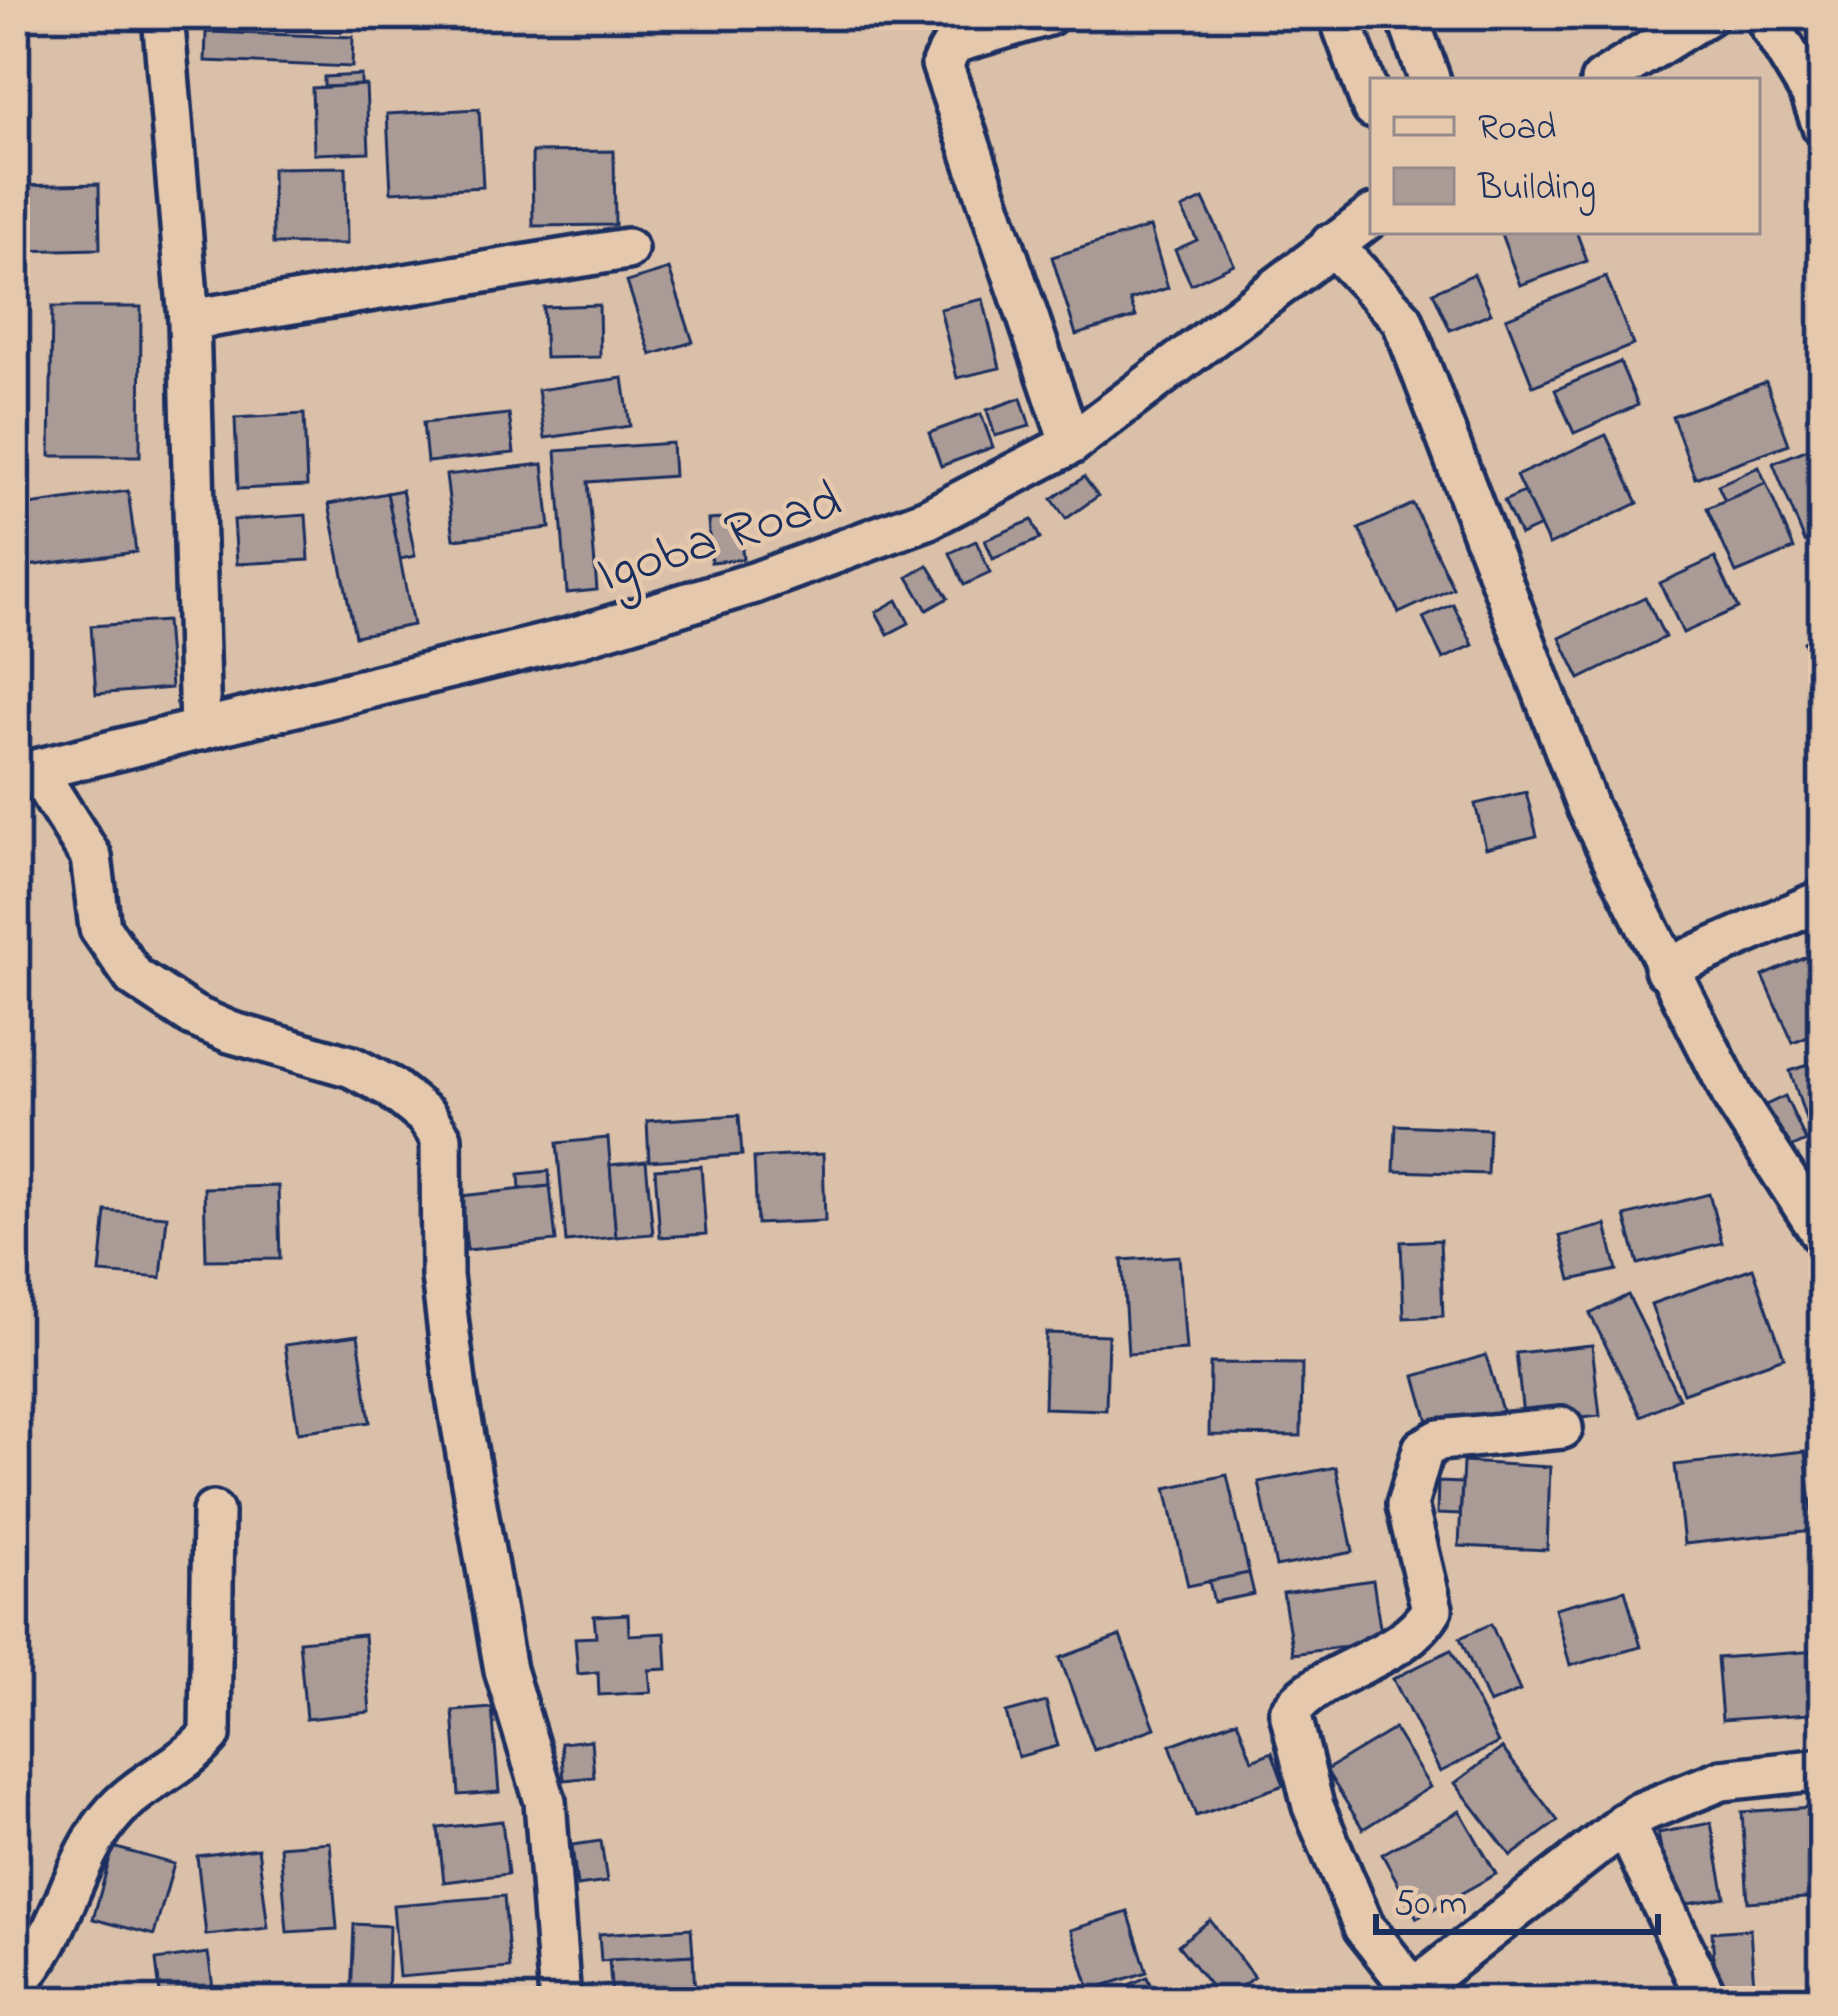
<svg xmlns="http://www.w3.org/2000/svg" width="1838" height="2016" font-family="'Indie Flower',sans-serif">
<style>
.building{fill:#aa9b96;stroke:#1b2f5e;stroke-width:3}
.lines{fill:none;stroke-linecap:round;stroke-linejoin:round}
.minor-casing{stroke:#1b2f5e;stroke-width:48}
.minor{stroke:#e6c9ad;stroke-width:39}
.labels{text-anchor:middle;stroke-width:9;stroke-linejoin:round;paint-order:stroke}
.street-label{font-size:54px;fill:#1b2f5e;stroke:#e6c9ad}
</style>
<rect width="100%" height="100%" fill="#dac0a8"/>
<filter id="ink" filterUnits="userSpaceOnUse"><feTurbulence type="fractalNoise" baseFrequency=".00833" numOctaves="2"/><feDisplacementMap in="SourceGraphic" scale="24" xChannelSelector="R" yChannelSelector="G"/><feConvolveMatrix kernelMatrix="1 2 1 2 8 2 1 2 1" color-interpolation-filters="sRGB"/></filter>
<g filter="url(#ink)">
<g class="building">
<path d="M208 15H343L342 31 208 29Z"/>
<path d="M206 32 353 37 352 67 205 61Z"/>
<path d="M361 75V85L324 87V77Z"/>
<path d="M366 85 369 152 314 154 312 88Z"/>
<path d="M479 109 483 187 391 192 387 114Z"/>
<path d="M614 151 615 225 533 226 532 152Z"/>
<path d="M346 167 347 244H273L272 168Z"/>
<path d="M99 184 100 249 15 251V186Z"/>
<path d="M1203 199 1234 264 1191 284 1175 250 1197 240 1182 209Z"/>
<path d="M1150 227 1168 288 1130 300 1136 317 1076 335 1052 257Z"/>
<path d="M1500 231H1576L1587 261 1520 285Z"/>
<path d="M669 269 693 342 651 355 627 282Z"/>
<path d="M1474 274 1491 313 1450 330 1433 292Z"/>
<path d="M1606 277 1633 345 1533 386 1506 318Z"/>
<path d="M983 299 1000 368 957 378 940 309Z"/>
<path d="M599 305 600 357 545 358 543 307Z"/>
<path d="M52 307H141L140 456H50Z"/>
<path d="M1620 362 1638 405 1574 433 1555 390Z"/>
<path d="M623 378 630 426 545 438 538 390Z"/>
<path d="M1766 382 1789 444 1695 478 1672 416Z"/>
<path d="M1021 398 1030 426 995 436 987 410Z"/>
<path d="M304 414 307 486 238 489 235 418Z"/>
<path d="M509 414 514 453 427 462 423 423Z"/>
<path d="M981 414 993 447 941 466 929 433Z"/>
<path d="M1606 435 1638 503 1549 545 1516 476Z"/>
<path d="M672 443 674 476 588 482 597 590 567 593 556 451Z"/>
<path d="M1823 443V534L1805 542 1773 463Z"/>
<path d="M543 464 550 528 454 539 446 475Z"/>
<path d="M1759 467 1766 483 1725 501 1718 485Z"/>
<path d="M1084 477 1098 496 1066 519 1052 499Z"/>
<path d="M1766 483 1794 549 1736 573 1707 508Z"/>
<path d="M402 490 415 556 400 559 387 493Z"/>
<path d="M128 491 136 552 20 567 15 507Z"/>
<path d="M1524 492 1540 526 1520 535 1504 501Z"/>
<path d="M387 493 413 625 355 636 329 504Z"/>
<path d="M1413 504 1453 588 1399 613 1359 529Z"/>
<path d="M306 515 309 560 237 564 234 520Z"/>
<path d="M739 518 743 559 711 562 708 520Z"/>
<path d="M1032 520 1040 539 993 559 985 540Z"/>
<path d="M976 541 990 573 964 585 950 553Z"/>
<path d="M1715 558 1738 608 1683 633 1660 583Z"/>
<path d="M928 565 948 598 927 610 908 577Z"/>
<path d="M1645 597 1665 637 1580 679 1560 638Z"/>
<path d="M897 600 909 623 888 634 876 612Z"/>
<path d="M1453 604 1473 645 1443 659 1423 618Z"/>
<path d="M166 621 171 688 96 694 91 626Z"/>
<path d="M1823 632V687L1804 642Z"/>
<path d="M1526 792 1537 836 1486 848 1475 804Z"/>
<path d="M1823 950V1031L1793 1043 1763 976Z"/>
<path d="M1823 1060V1141L1814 1144 1790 1071Z"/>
<path d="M1785 1096 1806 1141 1773 1156 1753 1111Z"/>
<path d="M739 1115 742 1155 649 1161 647 1121Z"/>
<path d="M1396 1125 1489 1129 1487 1174 1394 1171Z"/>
<path d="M608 1138 616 1237 566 1242 557 1143Z"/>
<path d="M823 1154 825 1221 757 1224 754 1158Z"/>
<path d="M646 1161 653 1234 616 1237 610 1165Z"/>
<path d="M701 1166 706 1234 660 1237 655 1169Z"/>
<path d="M549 1171 550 1186 520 1189 519 1174Z"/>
<path d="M278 1186 280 1259 206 1260 204 1188Z"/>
<path d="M550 1186 556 1241 467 1250 461 1196Z"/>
<path d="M1709 1194 1722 1243 1638 1264 1625 1216Z"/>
<path d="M106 1211 167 1216 161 1278 100 1273Z"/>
<path d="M1606 1225 1617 1270 1571 1280 1560 1236Z"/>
<path d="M1440 1240 1443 1316 1404 1318 1401 1242Z"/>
<path d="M1179 1256 1186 1350 1128 1354 1122 1260Z"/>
<path d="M1753 1268 1784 1357 1683 1393 1651 1304Z"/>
<path d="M1628 1295 1679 1398 1641 1416 1590 1314Z"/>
<path d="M1046 1333 1108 1335 1106 1410 1044 1408Z"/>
<path d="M358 1335 370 1422 298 1432 285 1345Z"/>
<path d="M1592 1345 1600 1416 1524 1424 1516 1353Z"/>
<path d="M1486 1355 1503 1414 1432 1435 1415 1376Z"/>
<path d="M1210 1363 1302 1364 1301 1436 1209 1435Z"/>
<path d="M1805 1451 1814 1530 1684 1544 1675 1465Z"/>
<path d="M1463 1462 1550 1467 1547 1550 1459 1546Z"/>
<path d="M1336 1467 1353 1552 1276 1567 1259 1482Z"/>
<path d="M1227 1475 1249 1573 1188 1586 1166 1488Z"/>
<path d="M1438 1482 1462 1483 1460 1515 1437 1514Z"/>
<path d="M1249 1573 1254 1594 1214 1602 1209 1581Z"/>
<path d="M1373 1580 1382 1641 1293 1654 1283 1593Z"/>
<path d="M1625 1590 1641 1647 1570 1666 1555 1608Z"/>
<path d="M628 1614 629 1635 665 1633 667 1669 649 1670 651 1692 599 1695 598 1672 578 1674 575 1638 596 1637 594 1616Z"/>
<path d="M1491 1624 1520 1691 1489 1704 1460 1638Z"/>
<path d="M364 1635 370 1712 306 1719 299 1641Z"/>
<path d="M1120 1636 1155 1728 1094 1750 1060 1658Z"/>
<path d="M1451 1650 1498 1743 1440 1772 1393 1679Z"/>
<path d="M1817 1651 1822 1713 1722 1720 1717 1658Z"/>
<path d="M1046 1702 1058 1746 1018 1757 1006 1713Z"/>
<path d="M492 1708 499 1792 459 1795 453 1711Z"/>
<path d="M1237 1720 1252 1760 1272 1752 1284 1785 1196 1816 1170 1745Z"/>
<path d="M1394 1729 1430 1787 1363 1829 1326 1770Z"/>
<path d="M591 1740 594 1777 564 1780 561 1743Z"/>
<path d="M1502 1748 1558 1821 1511 1856 1455 1783Z"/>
<path d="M1812 1807 1819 1897 1748 1902 1742 1812Z"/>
<path d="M1460 1811 1496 1874 1417 1918 1382 1854Z"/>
<path d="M502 1821 508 1874 444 1882 438 1828Z"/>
<path d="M1711 1823 1725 1897 1672 1907 1658 1833Z"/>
<path d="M601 1841 607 1882 577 1886 572 1845Z"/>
<path d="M330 1842 337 1929 287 1932 280 1846Z"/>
<path d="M113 1847 174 1864 154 1935 93 1919Z"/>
<path d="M258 1848 268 1928 206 1935 197 1856Z"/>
<path d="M504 1896 510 1968 399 1977 393 1905Z"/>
<path d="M1128 1912 1147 1972 1090 1990 1071 1930Z"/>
<path d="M1210 1920 1254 1977 1222 2001 1178 1945Z"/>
<path d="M354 1924 389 1926 387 2001H351Z"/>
<path d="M691 1928 693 1955 601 1961 599 1934Z"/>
<path d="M1750 1929 1755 2001H1717L1712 1932Z"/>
<path d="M208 1953 215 2001H161L156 1960Z"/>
<path d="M693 1955 695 1993 612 1998 609 1960Z"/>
<path d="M1147 1977 1157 2001H1092Z"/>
</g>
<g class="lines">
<g class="minor-casing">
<g id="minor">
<path d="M163 15 189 320 200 730"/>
<path d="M1048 15 954 43 942 64 1071 444"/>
<path d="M1339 15 1373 108"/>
<path d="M1407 15 1430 81"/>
<path d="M1764 15 1811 93 1823 127"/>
<path d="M1601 81 1707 15"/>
<path d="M1331 244 1402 319 1588 809 1735 1100 1823 1236"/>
<path d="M189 320 627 249"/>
<path d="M37 772 91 857 100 928 134 977 193 1016 230 1032 352 1067 390 1087 426 1116 441 1138 442 1276 456 1391 505 1670 545 1801 560 2001"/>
<path d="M15 775 576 637 754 583 927 519 1071 444 1373 215"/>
<path d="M1665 969 1823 900"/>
<path d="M1624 1823 1708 2001"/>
<path d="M15 1984C65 1936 69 1861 116 1810 143 1781 184 1766 210 1735L213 1512"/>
<path d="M1412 1988 1364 1927 1313 1806 1290 1712C1325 1666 1402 1662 1432 1609L1407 1505 1423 1449 1439 1440 1562 1428"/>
<path d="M1399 2001 1637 1814 1722 1780 1823 1769"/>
</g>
</g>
<use href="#minor" class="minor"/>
</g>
</g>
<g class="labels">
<g class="street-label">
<text transform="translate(718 534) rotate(-18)" y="19">Igoba Road</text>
</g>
</g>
<rect width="1838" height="2016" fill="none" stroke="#e6c9ad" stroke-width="60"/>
<rect x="30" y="30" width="1778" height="1956" fill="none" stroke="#1b2f5e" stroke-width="4.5" filter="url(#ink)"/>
<rect x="1370" y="78" width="390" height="156" fill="#e6c9ad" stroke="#958b8d" stroke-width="3"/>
<rect x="1394" y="117" width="60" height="18" fill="#e6c9ad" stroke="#958b8d" stroke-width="3"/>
<text x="1478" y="138" font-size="36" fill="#1b2f5e">Road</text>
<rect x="1394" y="168" width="60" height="36" fill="#aa9b96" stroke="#958b8d" stroke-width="3"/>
<text x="1478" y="198" font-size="36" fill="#1b2f5e">Building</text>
<path d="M1376 1914v18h282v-18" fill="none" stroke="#1b2f5e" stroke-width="6"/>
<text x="1394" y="1914" font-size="36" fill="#1b2f5e" stroke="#e6c9ad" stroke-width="9" paint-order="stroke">50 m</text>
</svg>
